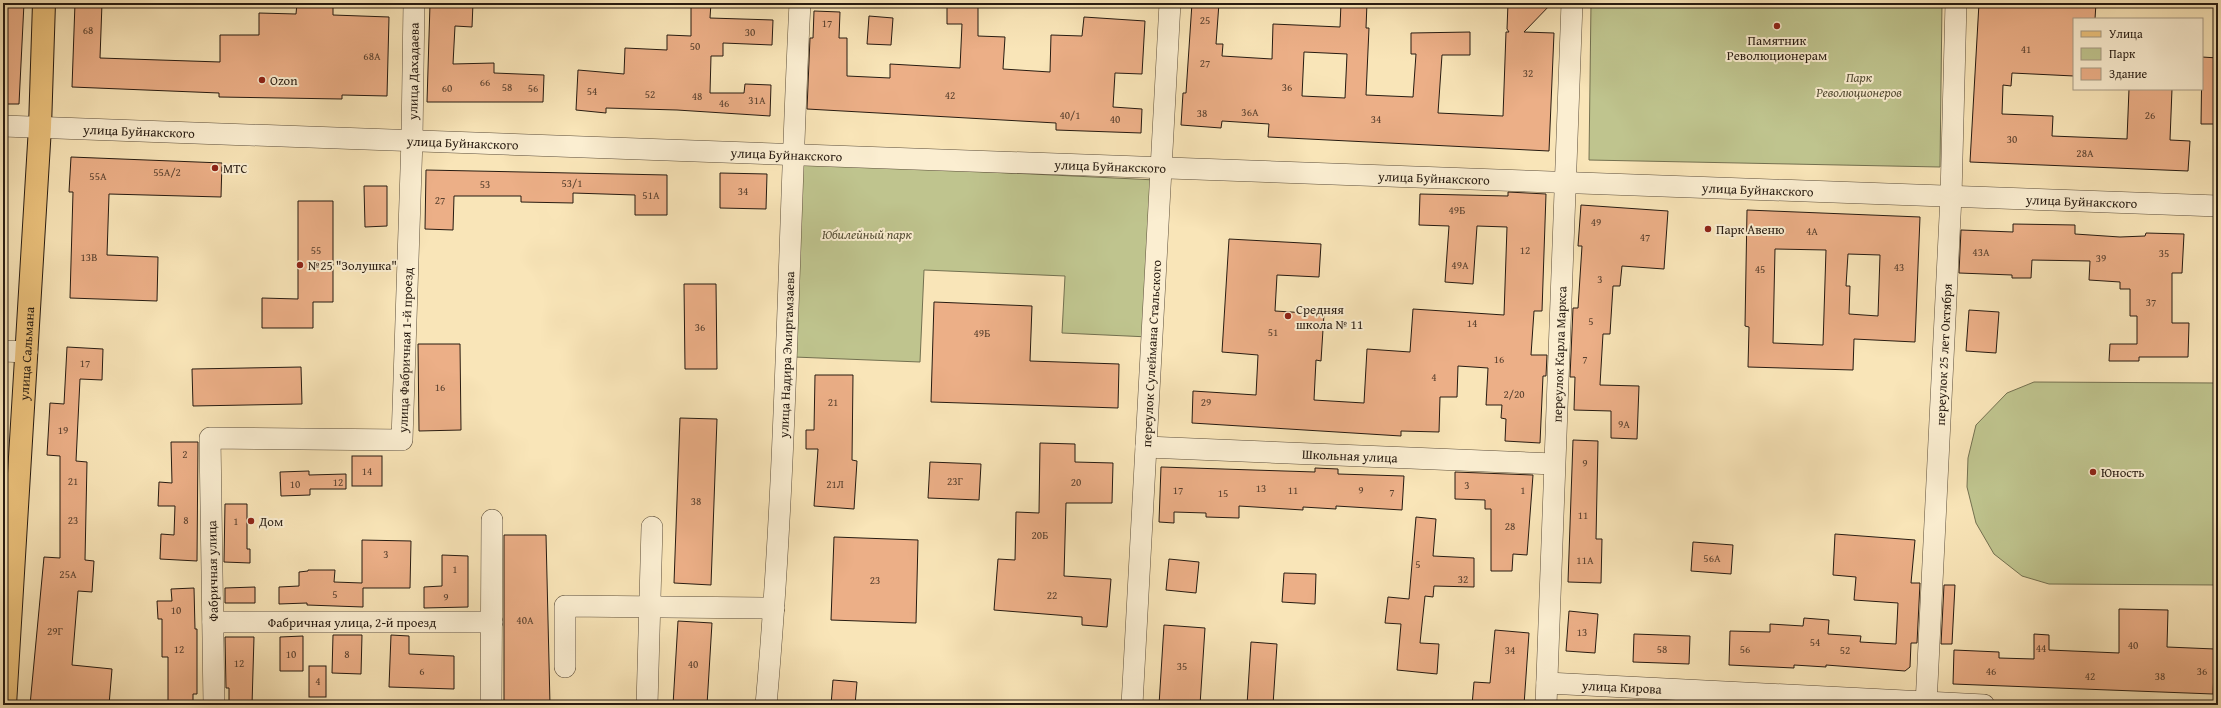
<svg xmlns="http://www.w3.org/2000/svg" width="2221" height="708" font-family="'Gentium Book Plus',serif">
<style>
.green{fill:#bfc48e;stroke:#737050}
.building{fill:#ecaf87;stroke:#271b11;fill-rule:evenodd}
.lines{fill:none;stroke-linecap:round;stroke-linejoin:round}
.minor-casing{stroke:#5c4e3b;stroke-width:22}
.major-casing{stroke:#271b11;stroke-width:24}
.minor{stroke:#fbeed1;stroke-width:21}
.major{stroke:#ecc27c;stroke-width:22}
.poi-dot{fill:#8f2418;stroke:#fbeed1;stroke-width:1.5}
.labels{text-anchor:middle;stroke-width:4;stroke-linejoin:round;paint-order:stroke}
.number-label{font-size:11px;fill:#58402e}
.poi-label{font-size:13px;fill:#271b11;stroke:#fbeed1;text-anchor:start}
.street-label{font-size:13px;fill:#271b11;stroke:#fbeed1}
.park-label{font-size:13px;font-style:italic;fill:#554e36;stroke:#fbeed1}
</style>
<rect width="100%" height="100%" fill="#f9e5b8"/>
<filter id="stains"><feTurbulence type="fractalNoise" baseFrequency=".005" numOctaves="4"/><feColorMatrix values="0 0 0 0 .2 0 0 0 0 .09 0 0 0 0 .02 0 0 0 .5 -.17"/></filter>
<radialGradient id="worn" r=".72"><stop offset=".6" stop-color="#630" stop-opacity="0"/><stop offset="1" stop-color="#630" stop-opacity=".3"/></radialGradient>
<g class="green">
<path d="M1591 3H1942L1940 167 1589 160Z"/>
<path d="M803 163 1156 180 1149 337 1062 333 1065 276 924 270 920 362 794 357Z"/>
<path d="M2034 382 2218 383V585L2049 584 2022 576 1994 554 1976 523 1967 487 1968 458 1976 425 2007 393Z"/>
</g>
<g class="building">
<path d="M3 3H24L19 104H3Z"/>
<path d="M75 3H102L100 58 220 62V35H259V13L296 14 297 3H333V15L389 17 387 96 342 95V99L219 97V93L72 87Z"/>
<path d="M454 3H473L472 27 455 26 453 64 494 63V73L544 75 543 102H427L430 4Z"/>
<path d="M691 3H711L710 18 773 20 772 45 723 43V56H711L710 93H744L745 84 771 85 770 116 677 110 606 108V113L576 110 578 70 624 74 625 48 667 50V35L691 36Z"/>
<path d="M947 3H978V36L1005 37 1003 69 1050 72 1051 35 1082 36 1084 17 1145 21 1142 74 1115 73 1113 107 1142 109 1141 133 1056 130V123L807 109 810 38H813L814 11 840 12 839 38H847V76L890 78V64L960 68 962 24H947Z"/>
<path d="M1192 3H1219L1216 44H1223L1222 56 1272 59 1273 24 1340 27 1341 3H1367L1366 28H1369L1366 95 1413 97 1416 54H1411V33L1470 32V55H1442L1438 113 1503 116 1506 32H1509L1507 29 1508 3H1552L1524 32 1554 33 1549 151 1268 137 1269 124 1222 121 1221 128 1181 125 1183 93H1186ZM1304 52 1347 54 1345 98 1302 96Z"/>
<path d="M1979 3H2096L2095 19H2074V76L2012 73 2011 86 2003 85 2002 114 2053 116 2052 136 2127 139 2129 89H2172L2170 140 2190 141 2188 171 1970 162Z"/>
<path d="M869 16 893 18 891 45 867 44Z"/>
<path d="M2202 57 2218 58 2217 124H2201Z"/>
<path d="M71 157 222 163 221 197 109 194 107 255 158 257 157 301 70 298 73 192H69Z"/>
<path d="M426 170 667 175V215H635V195L573 193V203L521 202V196H454L453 230 425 229Z"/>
<path d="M720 173 767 174 766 209 720 208Z"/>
<path d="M364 186H387V226L365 227Z"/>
<path d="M1508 192 1546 194 1542 311H1534L1531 355H1547L1546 376H1543L1540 443 1505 441 1506 419 1501 418 1502 405H1486L1488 368 1458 366 1457 397H1440L1439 432 1401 431V436L1192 423 1193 391 1256 395 1258 355 1222 352 1229 239 1321 244 1319 277 1277 275 1275 311 1324 314 1321 361 1316 360 1314 400 1364 403 1367 349 1410 352 1413 309 1504 315 1507 227 1477 226 1473 284 1445 282 1449 226 1419 225 1420 194 1508 196Z"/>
<path d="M298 201H333V302H313V328H262V298L298 299Z"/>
<path d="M1581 205 1668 211 1664 269 1622 266 1620 286H1613L1610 334H1603L1600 385 1639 386 1637 439 1611 438V411L1574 410 1575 377H1570L1573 308H1578L1582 246H1578Z"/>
<path d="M1747 210 1920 217 1915 342 1854 339 1853 370 1748 367 1749 327 1745 326ZM1775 249 1826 250 1823 345 1773 343ZM1848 254 1880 255 1878 316 1849 314 1850 286H1846Z"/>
<path d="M2013 224 2075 225V234L2120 237 2145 236 2146 233 2184 234 2182 273H2172V323H2189L2188 357H2139V361H2109L2110 344H2137V316H2130V289H2120V282L2089 280 2090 261 2032 260 2031 278H2012V275L1959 273 1961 230 2013 232Z"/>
<path d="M684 284H716L717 369H685Z"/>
<path d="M934 302 1032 306 1030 361 1119 364 1118 408 931 402Z"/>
<path d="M1969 310 1999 312 1996 353 1966 351Z"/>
<path d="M418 344H460L461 430 419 431Z"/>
<path d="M67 347 103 349 102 380 80 379 76 461 87 462 85 560 94 561 92 592 78 591 72 665 112 669 109 705H30L44 557 60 558V456L47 455 50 403 64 404Z"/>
<path d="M301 367 302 404 193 406 192 369Z"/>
<path d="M815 375H853L852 460 857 461 854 509 814 506 818 449H806V430H814Z"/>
<path d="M680 418 717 419 711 585 674 583Z"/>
<path d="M1573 440 1598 441 1596 539H1602L1601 583 1568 582Z"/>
<path d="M171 442H198L197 561 160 559 161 534 174 535 175 506H158L159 482 172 483Z"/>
<path d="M1040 443 1075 444V462L1113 463 1112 503H1066L1064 576 1111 579 1107 627 1082 625V617L994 610 998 559 1015 560 1016 512 1039 513Z"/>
<rect x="352" y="456" width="30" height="30"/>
<path d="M930 462 981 464 979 500 928 498Z"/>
<path d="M1161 467 1315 472V468L1338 469V474L1404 476 1402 510 1336 506V509L1303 507V510L1239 506V518L1206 517V513L1174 512V523L1159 522Z"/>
<path d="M309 471V475L346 474V489H310V495L281 496 280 472Z"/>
<path d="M1455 472 1533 475 1527 555 1513 554 1512 571H1491V509H1485V500L1455 499Z"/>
<path d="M225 504H247V549H250V563L224 562Z"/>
<path d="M1416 517 1436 519 1433 556 1474 558V587L1434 586 1433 597 1425 596 1420 643 1439 644 1437 674 1397 670 1401 624 1385 623 1388 597 1409 599Z"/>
<path d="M1835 534 1915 540 1911 583H1920L1917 643H1911L1910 667 1905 671 1826 665V667L1794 665V668L1729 665 1730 631 1770 632V624L1803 626 1804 618 1829 620 1828 634 1861 636 1860 642 1896 644 1898 603 1854 600 1856 577 1833 575Z"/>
<path d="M504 535H546L550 705H504Z"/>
<path d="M834 537 918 540 916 623 831 620Z"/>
<path d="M362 540 411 541 410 588H363V607L307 605V603L279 604V587L299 586V572L308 571V570H335L334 582 362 583Z"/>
<path d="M1693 542 1733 545 1731 574 1691 571Z"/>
<path d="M442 555 468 556V607L424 608V587L442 586Z"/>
<path d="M1169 559 1199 562 1196 593 1166 590Z"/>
<path d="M1284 573 1316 574 1315 604 1282 602Z"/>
<path d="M1944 585H1955L1952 644H1941Z"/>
<path d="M255 587V603H225V588Z"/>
<path d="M194 588 195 629H197V694H193V705H168V657H162V619H158L157 601H172L171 589Z"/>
<path d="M2119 609 2168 610 2167 647 2215 649 2213 694 1953 684 1954 650 1999 652V658L2034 659V634L2049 635V650L2119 653Z"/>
<path d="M1569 611 1598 614 1595 653 1566 651Z"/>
<path d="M678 621 712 623 707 705H673Z"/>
<path d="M1164 625 1205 628 1200 705H1159Z"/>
<path d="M1495 630 1529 633 1524 705H1472L1474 682 1490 683Z"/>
<path d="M1634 634 1690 636 1689 664 1633 662Z"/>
<path d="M333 635H362L361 674 332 673Z"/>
<path d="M391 635 409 636V654L454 656V689L389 687Z"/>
<path d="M303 636V671H280V637Z"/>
<path d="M225 637H254L252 705H229V688H226Z"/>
<path d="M1251 642 1277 644 1273 705H1247Z"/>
<rect x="309" y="666" width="17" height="31"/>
<path d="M833 680 857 682 855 705H831Z"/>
</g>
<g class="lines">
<g class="minor-casing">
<g id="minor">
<path id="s1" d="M3 126 2218 206"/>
<path d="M3 351 27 352"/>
<path id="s2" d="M1146 447 1554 464"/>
<path id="s3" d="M213 622H492"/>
<path d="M565 667V606L774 608"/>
<path id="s4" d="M1547 683 1984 705"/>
<path id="s5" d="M214 705 210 438 402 440 412 139 414 3"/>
<path d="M491 705 492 520"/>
<path d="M647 705 652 527"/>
<path id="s6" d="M766 705C787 472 788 237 800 3"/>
<path id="s7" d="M1132 705 1170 3"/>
<path id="s8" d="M1546 705 1572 3"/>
<path id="s9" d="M1926 705 1951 196 1956 3"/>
</g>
</g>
<g class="major-casing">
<g id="major">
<path id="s10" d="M5 705 40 127 44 3"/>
</g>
</g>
<use href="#minor" class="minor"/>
<use href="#major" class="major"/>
</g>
<g class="poi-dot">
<circle cx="1777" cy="26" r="4"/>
<circle cx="262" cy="80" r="4"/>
<circle cx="215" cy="168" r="4"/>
<circle cx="1708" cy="229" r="4"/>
<circle cx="300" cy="265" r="4"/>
<circle cx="1288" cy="316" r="4"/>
<circle cx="2093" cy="472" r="4"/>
<circle cx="251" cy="521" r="4"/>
</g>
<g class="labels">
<g class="number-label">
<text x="1205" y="24">25</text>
<text x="827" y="27">17</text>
<text x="88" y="34">68</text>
<text x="750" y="36">30</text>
<text x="695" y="50">50</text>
<text x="2026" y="53">41</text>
<text x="372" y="60">68А</text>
<text x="1205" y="67">27</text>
<text x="1528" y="77">32</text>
<text x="485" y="86">66</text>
<text x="507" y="91">58</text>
<text x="1287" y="91">36</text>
<text x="447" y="92">60</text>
<text x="533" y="92">56</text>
<text x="592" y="95">54</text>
<text x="650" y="98">52</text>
<text x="950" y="99">42</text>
<text x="697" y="100">48</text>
<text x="757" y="104">31А</text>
<text x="724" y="107">46</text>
<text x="1250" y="116">36А</text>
<text x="1202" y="117">38</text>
<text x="1070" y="119">40/1</text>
<text x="2150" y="119">26</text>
<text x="1115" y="123">40</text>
<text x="1376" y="123">34</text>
<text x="2012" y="143">30</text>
<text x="2085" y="157">28А</text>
<text x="167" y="176">55А/2</text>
<text x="98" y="180">55А</text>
<text x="572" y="187">53/1</text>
<text x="485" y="188">53</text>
<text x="743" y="195">34</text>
<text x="651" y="199">51А</text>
<text x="440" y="204">27</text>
<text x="1457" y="214">49Б</text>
<text x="1596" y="226">49</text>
<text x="1812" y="235">4А</text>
<text x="1645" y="241">47</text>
<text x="316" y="254">55</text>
<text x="1525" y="254">12</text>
<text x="1981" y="256">43А</text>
<text x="2164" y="257">35</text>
<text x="89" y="261">13В</text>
<text x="2101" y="262">39</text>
<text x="1460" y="269">49А</text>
<text x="1899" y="271">43</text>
<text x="1760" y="273">45</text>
<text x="1600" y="283">3</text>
<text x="2151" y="306">37</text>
<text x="1591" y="325">5</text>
<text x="1472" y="327">14</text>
<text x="700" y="331">36</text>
<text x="1273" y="336">51</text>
<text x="982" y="337">49Б</text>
<text x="1499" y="363">16</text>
<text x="1585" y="363">7</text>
<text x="85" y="367">17</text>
<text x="1434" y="381">4</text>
<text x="440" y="391">16</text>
<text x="1514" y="398">2/20</text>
<text x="833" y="406">21</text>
<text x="1206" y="406">29</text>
<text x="1624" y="428">9А</text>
<text x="63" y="434">19</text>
<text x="185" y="458">2</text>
<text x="1585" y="467">9</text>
<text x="367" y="475">14</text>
<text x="73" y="485">21</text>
<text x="955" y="485">23Г</text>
<text x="338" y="486">12</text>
<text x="1076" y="486">20</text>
<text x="295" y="488">10</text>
<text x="835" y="488">21Л</text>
<text x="1467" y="489">3</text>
<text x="1261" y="492">13</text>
<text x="1178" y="494">17</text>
<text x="1293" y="494">11</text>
<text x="1361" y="494">9</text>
<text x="1523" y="494">1</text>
<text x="1392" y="496">7</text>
<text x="1223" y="497">15</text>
<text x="696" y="505">38</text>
<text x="1583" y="519">11</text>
<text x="73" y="524">23</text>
<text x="186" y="524">8</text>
<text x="236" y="525">1</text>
<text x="1510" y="530">28</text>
<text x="1040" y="539">20Б</text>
<text x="386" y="558">3</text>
<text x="1712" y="562">56А</text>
<text x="1585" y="564">11А</text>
<text x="1418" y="568">5</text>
<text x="455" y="573">1</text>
<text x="68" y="578">25А</text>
<text x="1463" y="583">32</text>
<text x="875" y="584">23</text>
<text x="335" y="598">5</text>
<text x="1052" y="599">22</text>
<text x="446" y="601">9</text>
<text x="176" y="614">10</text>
<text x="525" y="624">40А</text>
<text x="55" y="635">29Г</text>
<text x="1582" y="636">13</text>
<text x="1815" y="646">54</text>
<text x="2133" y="649">40</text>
<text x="2041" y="652">44</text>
<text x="179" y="653">12</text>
<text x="1662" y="653">58</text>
<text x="1745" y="653">56</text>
<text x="1510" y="654">34</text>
<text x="1845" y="654">52</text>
<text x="291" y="658">10</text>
<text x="347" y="658">8</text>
<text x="239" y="667">12</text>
<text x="693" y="668">40</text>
<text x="1182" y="670">35</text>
<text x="422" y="675">6</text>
<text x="1991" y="675">46</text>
<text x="2202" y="675">36</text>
<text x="2090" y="680">42</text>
<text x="2160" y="680">38</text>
<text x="318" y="685">4</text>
</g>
<g class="poi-label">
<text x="1777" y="45" text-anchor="middle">Памятник<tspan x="1777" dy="15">Революционерам</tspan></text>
<text x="270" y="85">Ozon</text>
<text x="223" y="173">МТС</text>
<text x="1716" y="234">Парк Авеню</text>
<text x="308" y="270">№25 "Золушка"</text>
<text x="1296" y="314">Средняя<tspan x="1296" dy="15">школа № 11</tspan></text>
<text x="2101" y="477">Юность</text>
<text x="259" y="526">Дом</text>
</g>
<g class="street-label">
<text dy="5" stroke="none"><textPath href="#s5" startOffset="828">улица Дахадаева</textPath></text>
<text dy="5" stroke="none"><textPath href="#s1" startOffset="136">улица Буйнакского</textPath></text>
<text dy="5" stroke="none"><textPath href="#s1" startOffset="460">улица Буйнакского</textPath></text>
<text dy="5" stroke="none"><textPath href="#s1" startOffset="784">улица Буйнакского</textPath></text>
<text dy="5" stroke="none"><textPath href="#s1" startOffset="1108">улица Буйнакского</textPath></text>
<text dy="5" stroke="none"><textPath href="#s1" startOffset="1432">улица Буйнакского</textPath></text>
<text dy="5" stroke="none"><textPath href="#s1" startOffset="1756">улица Буйнакского</textPath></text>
<text dy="5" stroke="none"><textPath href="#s1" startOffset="2080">улица Буйнакского</textPath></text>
<text dy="5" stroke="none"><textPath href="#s5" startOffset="549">улица Фабричная 1-й проезд</textPath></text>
<text dy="5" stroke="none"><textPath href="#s10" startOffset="352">улица Сальмана</textPath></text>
<text dy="5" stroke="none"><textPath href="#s6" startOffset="351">улица Надира Эмиргамзаева</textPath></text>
<text dy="5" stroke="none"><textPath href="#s7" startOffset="352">переулок Сулеймана Стальского</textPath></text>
<text dy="5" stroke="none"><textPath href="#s8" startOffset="351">переулок Карла Маркса</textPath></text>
<text dy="5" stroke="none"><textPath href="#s9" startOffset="351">переулок 25 лет Октября</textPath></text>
<text dy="5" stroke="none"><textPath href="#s2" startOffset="204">Школьная улица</textPath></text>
<text transform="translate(212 571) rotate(-91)" y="5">Фабричная улица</text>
<text dy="5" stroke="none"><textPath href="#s3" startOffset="139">Фабричная улица, 2-й проезд</textPath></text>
<text dy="5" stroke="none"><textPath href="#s4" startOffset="75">улица Кирова</textPath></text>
</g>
<g class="park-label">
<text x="1859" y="82">Парк<tspan x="1859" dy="15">Революционеров</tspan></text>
<text x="867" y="239">Юбилейный парк</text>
</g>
</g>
<rect width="2221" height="708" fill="none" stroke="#f9e5b8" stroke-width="16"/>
<rect x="4" y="4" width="2213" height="700" fill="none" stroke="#271b11" stroke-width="2"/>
<rect x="8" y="8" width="2205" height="692" fill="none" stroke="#271b11"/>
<rect x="2073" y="18" width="130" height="72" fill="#fbeed1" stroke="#a69a84"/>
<rect x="2081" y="31" width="20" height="6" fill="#ecc27c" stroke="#a69a84"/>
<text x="2109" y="38" font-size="12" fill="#271b11">Улица</text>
<rect x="2081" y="48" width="20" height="12" fill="#bfc48e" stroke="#a69a84"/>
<text x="2109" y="58" font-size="12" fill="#271b11">Парк</text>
<rect x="2081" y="68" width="20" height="12" fill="#ecaf87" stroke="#a69a84"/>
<text x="2109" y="78" font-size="12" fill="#271b11">Здание</text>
<rect width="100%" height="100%" filter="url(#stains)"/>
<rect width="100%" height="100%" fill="url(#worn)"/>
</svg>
